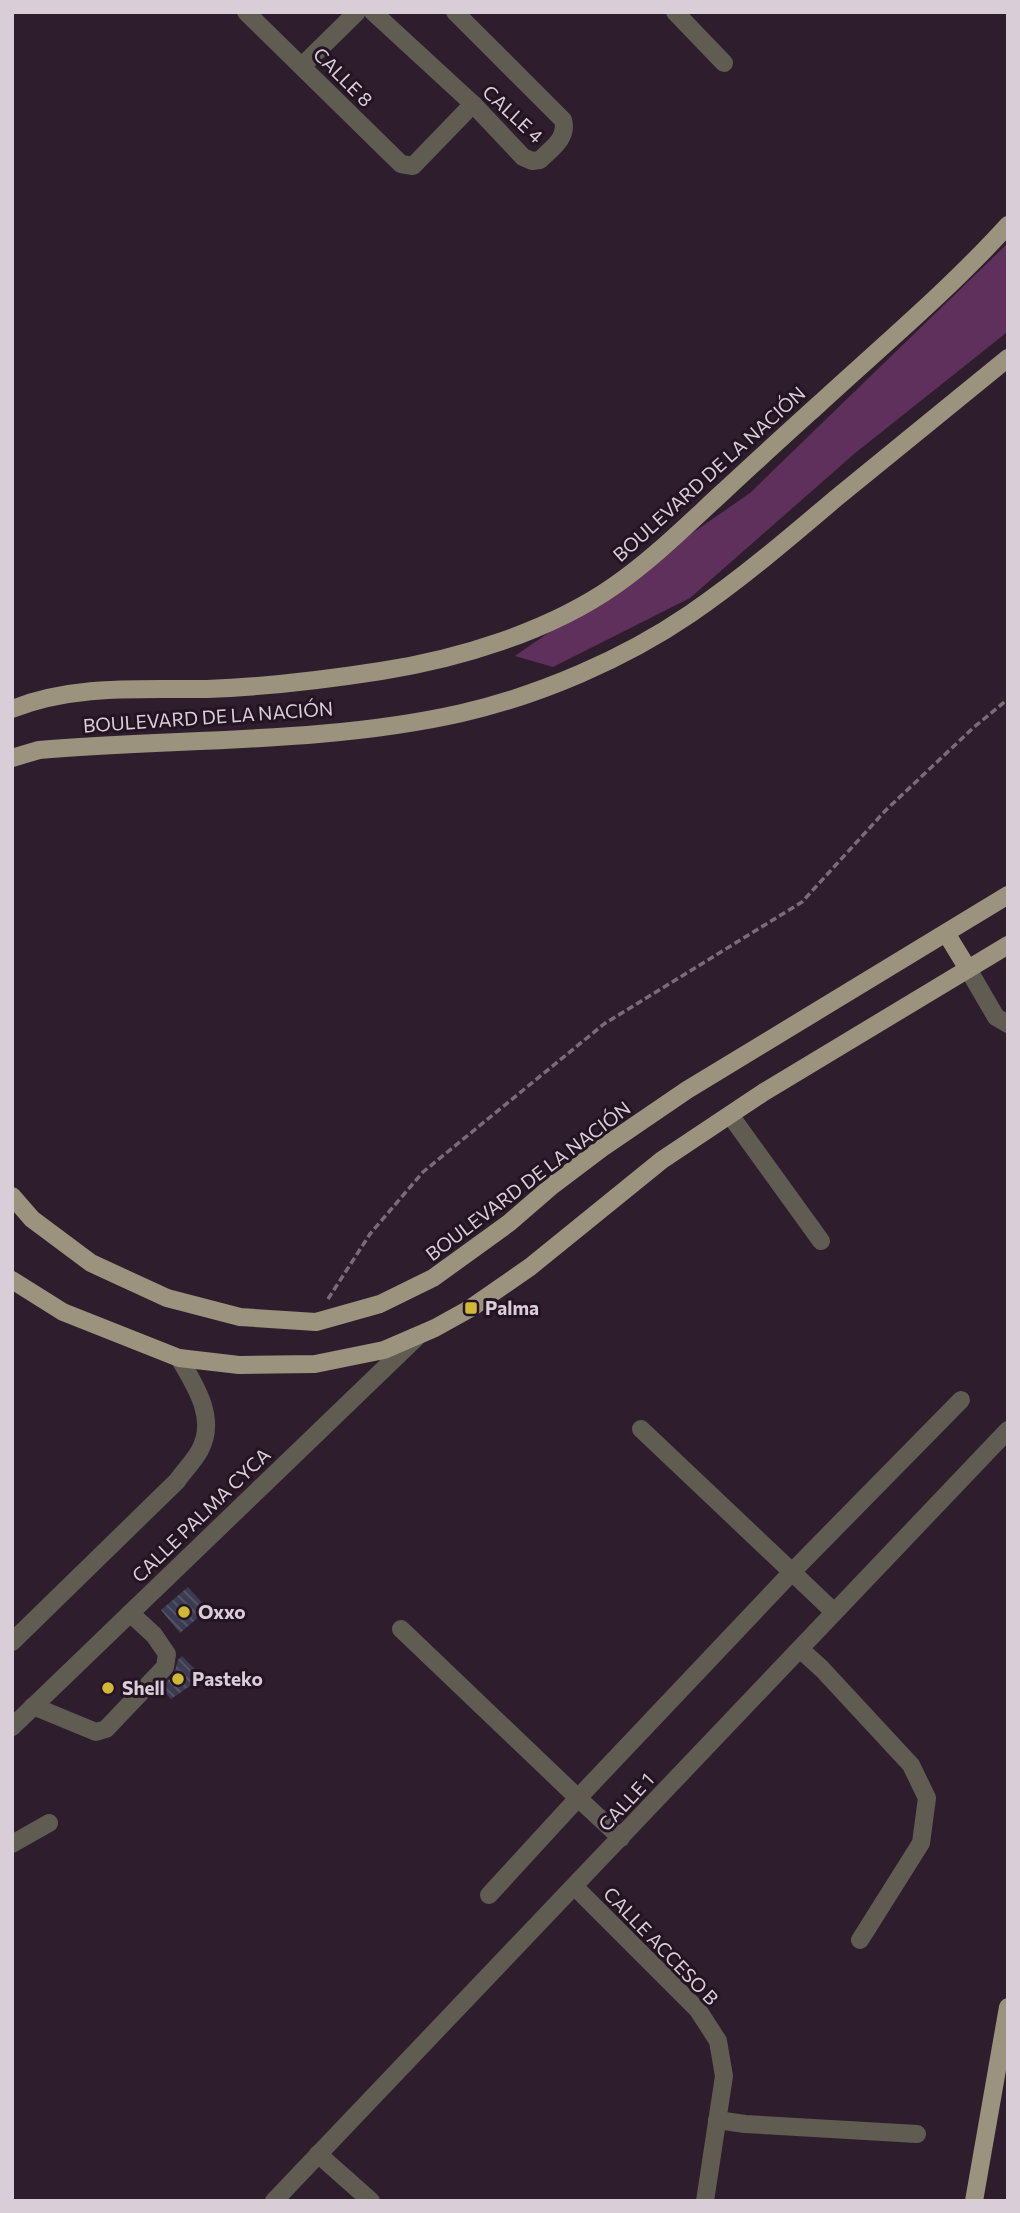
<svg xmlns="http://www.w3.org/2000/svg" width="1020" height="2213" font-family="Commissioner,sans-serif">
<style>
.green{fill:#5f305c}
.building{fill:url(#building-back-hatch)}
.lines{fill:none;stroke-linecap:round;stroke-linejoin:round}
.path{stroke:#796b78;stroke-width:3.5;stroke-dasharray:7 3.5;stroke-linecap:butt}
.minor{stroke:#605c52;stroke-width:18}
.major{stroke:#9b937e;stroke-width:18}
.poi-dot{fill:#d0b837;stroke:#241423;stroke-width:2.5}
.labels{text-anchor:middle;stroke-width:6;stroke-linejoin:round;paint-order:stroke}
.street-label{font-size:19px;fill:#d9ced8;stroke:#241423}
.poi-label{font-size:19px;font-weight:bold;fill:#d9ced8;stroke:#241423;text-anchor:start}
</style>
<defs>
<pattern id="building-back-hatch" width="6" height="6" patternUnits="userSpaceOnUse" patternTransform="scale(1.75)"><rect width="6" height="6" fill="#3b3c51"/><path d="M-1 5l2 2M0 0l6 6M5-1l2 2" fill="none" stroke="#575769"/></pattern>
</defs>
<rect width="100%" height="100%" fill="#2e1e2d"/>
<path class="green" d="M1008 243 1006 333 854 454 690 598 553 667 515 656 750 493Z"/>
<g class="building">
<path d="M188 1587 208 1609 180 1633 161 1610Z"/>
<path d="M182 1656 203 1677 171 1699 161 1688 174 1674 178 1660Z"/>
</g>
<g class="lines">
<path class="path" d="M328 1299 370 1234 423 1172 604 1024 802 902 885 811 973 728 1008 699"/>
<g class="minor">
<path d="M246 12 401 164 413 166 473 104"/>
<path d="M373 12 473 104 523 157 532 161 540 160C552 148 568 138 563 120L455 12"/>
<path d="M675 12 724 63"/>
<path d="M302 66 357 12"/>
<path d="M968 969 996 1017 1008 1024"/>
<path d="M730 1115 821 1241"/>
<path d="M641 1429 792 1572 961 1400"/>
<path d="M401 1629 578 1798 489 1895"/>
<path d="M12 1642 177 1481C184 1471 194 1461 200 1450 217 1418 195 1385 179 1358"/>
<path d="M800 1649 822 1669 911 1765 927 1798 921 1843 860 1940"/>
<path d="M33 1706 96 1732 106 1729 165 1667 167 1654 154 1635 130 1613"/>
<path d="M12 1727 416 1338"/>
<path d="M621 1838 578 1798 792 1572 834 1612"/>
<path d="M12 1844 49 1823"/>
<path d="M575 1887 698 2010 718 2041 724 2076 705 2201"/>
<path d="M717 2120 745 2124 917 2134"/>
<path d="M318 2154 371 2201"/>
<path d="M274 2201 1008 1430"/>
</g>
<g class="major">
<path d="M12 709C75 684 142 690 207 689 265 687 323 680 381 671 458 659 548 632 614 586 653 559 688 524 724 491 755 462 786 434 818 405 882 346 949 290 1008 225"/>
<path d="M12 758 39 750C178 738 325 744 462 713 540 695 624 659 690 614 741 579 788 539 835 499 893 452 950 405 1008 358"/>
<path d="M946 933 968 969"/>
<path d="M12 1196 32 1219 91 1263 167 1298 240 1317 316 1322 380 1304 433 1278 509 1223 553 1185 602 1148 687 1090 1008 895"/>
<path d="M12 1280 63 1312 179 1358 239 1365 315 1364 384 1350 435 1328 471 1308 530 1267 662 1160 764 1092 1008 945"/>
<path d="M974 2201 1008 2007"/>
</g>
</g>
<g class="poi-dot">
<rect x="464" y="1301" width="14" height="14" rx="3.5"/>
<circle cx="184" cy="1612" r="7"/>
<circle cx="178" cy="1679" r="7"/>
<circle cx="108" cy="1688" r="7"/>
</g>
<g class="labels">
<g class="street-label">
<text transform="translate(343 77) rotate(45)" y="7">CALLE 8</text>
<text transform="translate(513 114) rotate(43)" y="7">CALLE 4</text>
<text transform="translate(709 474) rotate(-42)" y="7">BOULEVARD DE LA NACIÓN</text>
<text transform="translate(208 717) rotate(-4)" y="7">BOULEVARD DE LA NACIÓN</text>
<text transform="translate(528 1181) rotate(-37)" y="7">BOULEVARD DE LA NACIÓN</text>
<text transform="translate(201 1515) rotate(-44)" y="7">CALLE PALMA CYCA</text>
<text transform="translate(626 1802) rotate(-47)" y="7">CALLE 1</text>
<text transform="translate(661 1946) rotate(46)" y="7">CALLE ACCESO B</text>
</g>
<g class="poi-label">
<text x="485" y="1315">Palma</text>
<text x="198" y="1619">Oxxo</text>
<text x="192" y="1686">Pasteko</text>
<text x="122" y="1695">Shell</text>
</g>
</g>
<rect width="1020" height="2213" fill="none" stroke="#d9ced8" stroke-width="28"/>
</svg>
